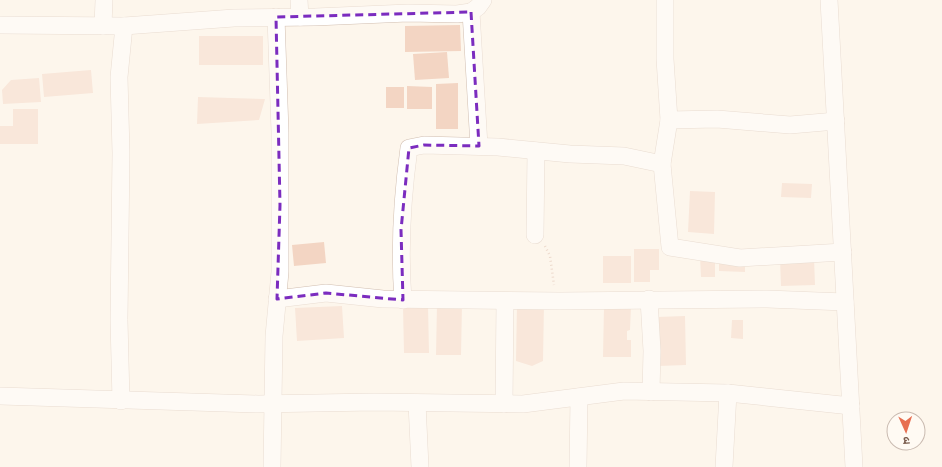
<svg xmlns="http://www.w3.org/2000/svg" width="942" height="467" font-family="Quicksand,'Noto Sans Devanagari',sans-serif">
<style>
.building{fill:#f3d5c3}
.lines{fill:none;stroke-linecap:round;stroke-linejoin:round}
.minor-casing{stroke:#d1beb0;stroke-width:18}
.path{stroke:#d9b8a5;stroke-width:2.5;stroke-dasharray:1 3;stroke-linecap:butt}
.minor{stroke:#fff;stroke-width:17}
.marked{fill:none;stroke:#7b2cbf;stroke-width:3;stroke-dasharray:8 5;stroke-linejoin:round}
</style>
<rect width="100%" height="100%" fill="#fdf6ec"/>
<g class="building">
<path d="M460 25 461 51 405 52V26Z"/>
<rect x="199" y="36" width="64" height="29"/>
<path d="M447 52 449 78 415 80 413 54Z"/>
<path d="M91 70 93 93 44 97 42 74Z"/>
<path d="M39 78 41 102 3 104 2 90 11 80Z"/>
<path d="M458 83V129H436V84Z"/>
<path d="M407 86 432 87V109H407Z"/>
<rect x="386" y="87" width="18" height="21"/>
<path d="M198 97 265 99 259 120 197 124Z"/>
<path d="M13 109H38V144H0V126H13Z"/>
<path d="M782 183 812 184 811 198 781 197Z"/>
<path d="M690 191 715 192 714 234 688 232Z"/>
<path d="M324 242 326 263 294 266 292 245Z"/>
<path d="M634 249H659V270H650V282H634Z"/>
<rect x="603" y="256" width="28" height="27"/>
<path d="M700 256H715V277H701Z"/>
<path d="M814 258 815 285 781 286 780 259Z"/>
<path d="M719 259H745V272L719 271Z"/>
<path d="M517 303H544L543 361 532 366 516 361Z"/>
<path d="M437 304H462L461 355H436Z"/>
<path d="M428 305 429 353H404L403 306Z"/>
<path d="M342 306 344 338 297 341 295 308Z"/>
<path d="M604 306H631L630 330 627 331V340H631V357H603Z"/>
<path d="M685 316 686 365 658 366 657 317Z"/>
<path d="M732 320H743V339L731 338Z"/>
</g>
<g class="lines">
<g class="minor-casing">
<g id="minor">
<path d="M299 0 300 17"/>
<path d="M665 0V59L669 120 717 119 790 125 836 121"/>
<path d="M829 0 854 467"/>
<path d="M471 12 479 146"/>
<path d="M0 25 124 26 234 18 315 17 408 13 457 14 471 12 478 7 483 0"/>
<path d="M103 26 104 0"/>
<path d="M662 164 669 120"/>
<path d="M535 235 536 151"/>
<path d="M277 299 326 293 383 299 560 301 767 299 845 302"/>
<path d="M649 299 652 351 651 392"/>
<path d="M403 300C399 248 402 199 409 148L424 145 498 147 570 154 624 156 662 164 670 247 740 258 843 252"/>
<path d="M0 396 258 404 374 402 523 404 624 391 728 393 851 406"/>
<path d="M121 401 119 320 121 153 119 77 124 26"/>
<path d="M417 403 420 467"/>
<path d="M504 404 505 301"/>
<path d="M272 467 274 336 280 272V132L276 17"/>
<path d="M578 467 579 397"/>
<path d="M724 467 728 393"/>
</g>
</g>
<path class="path" d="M545 246 550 256 554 285"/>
<use href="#minor" class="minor"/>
</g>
<path d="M0 0H942V467H0ZM471 12 479 146 424 145 409 148 401 230 403 300 326 293 277 299 280 205 276 17Z" fill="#fdf6ec" fill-opacity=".55" fill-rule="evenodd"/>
<path class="marked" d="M471 12 479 146 424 145 409 148 401 230 403 300 326 293 277 299 280 205 276 17Z"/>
<g transform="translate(906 431) rotate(177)"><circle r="19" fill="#fffaf3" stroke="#cabbb1"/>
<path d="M0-3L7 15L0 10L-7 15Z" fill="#e76f51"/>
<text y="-6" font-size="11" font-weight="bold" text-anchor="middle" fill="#7a5c4d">उ</text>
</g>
</svg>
